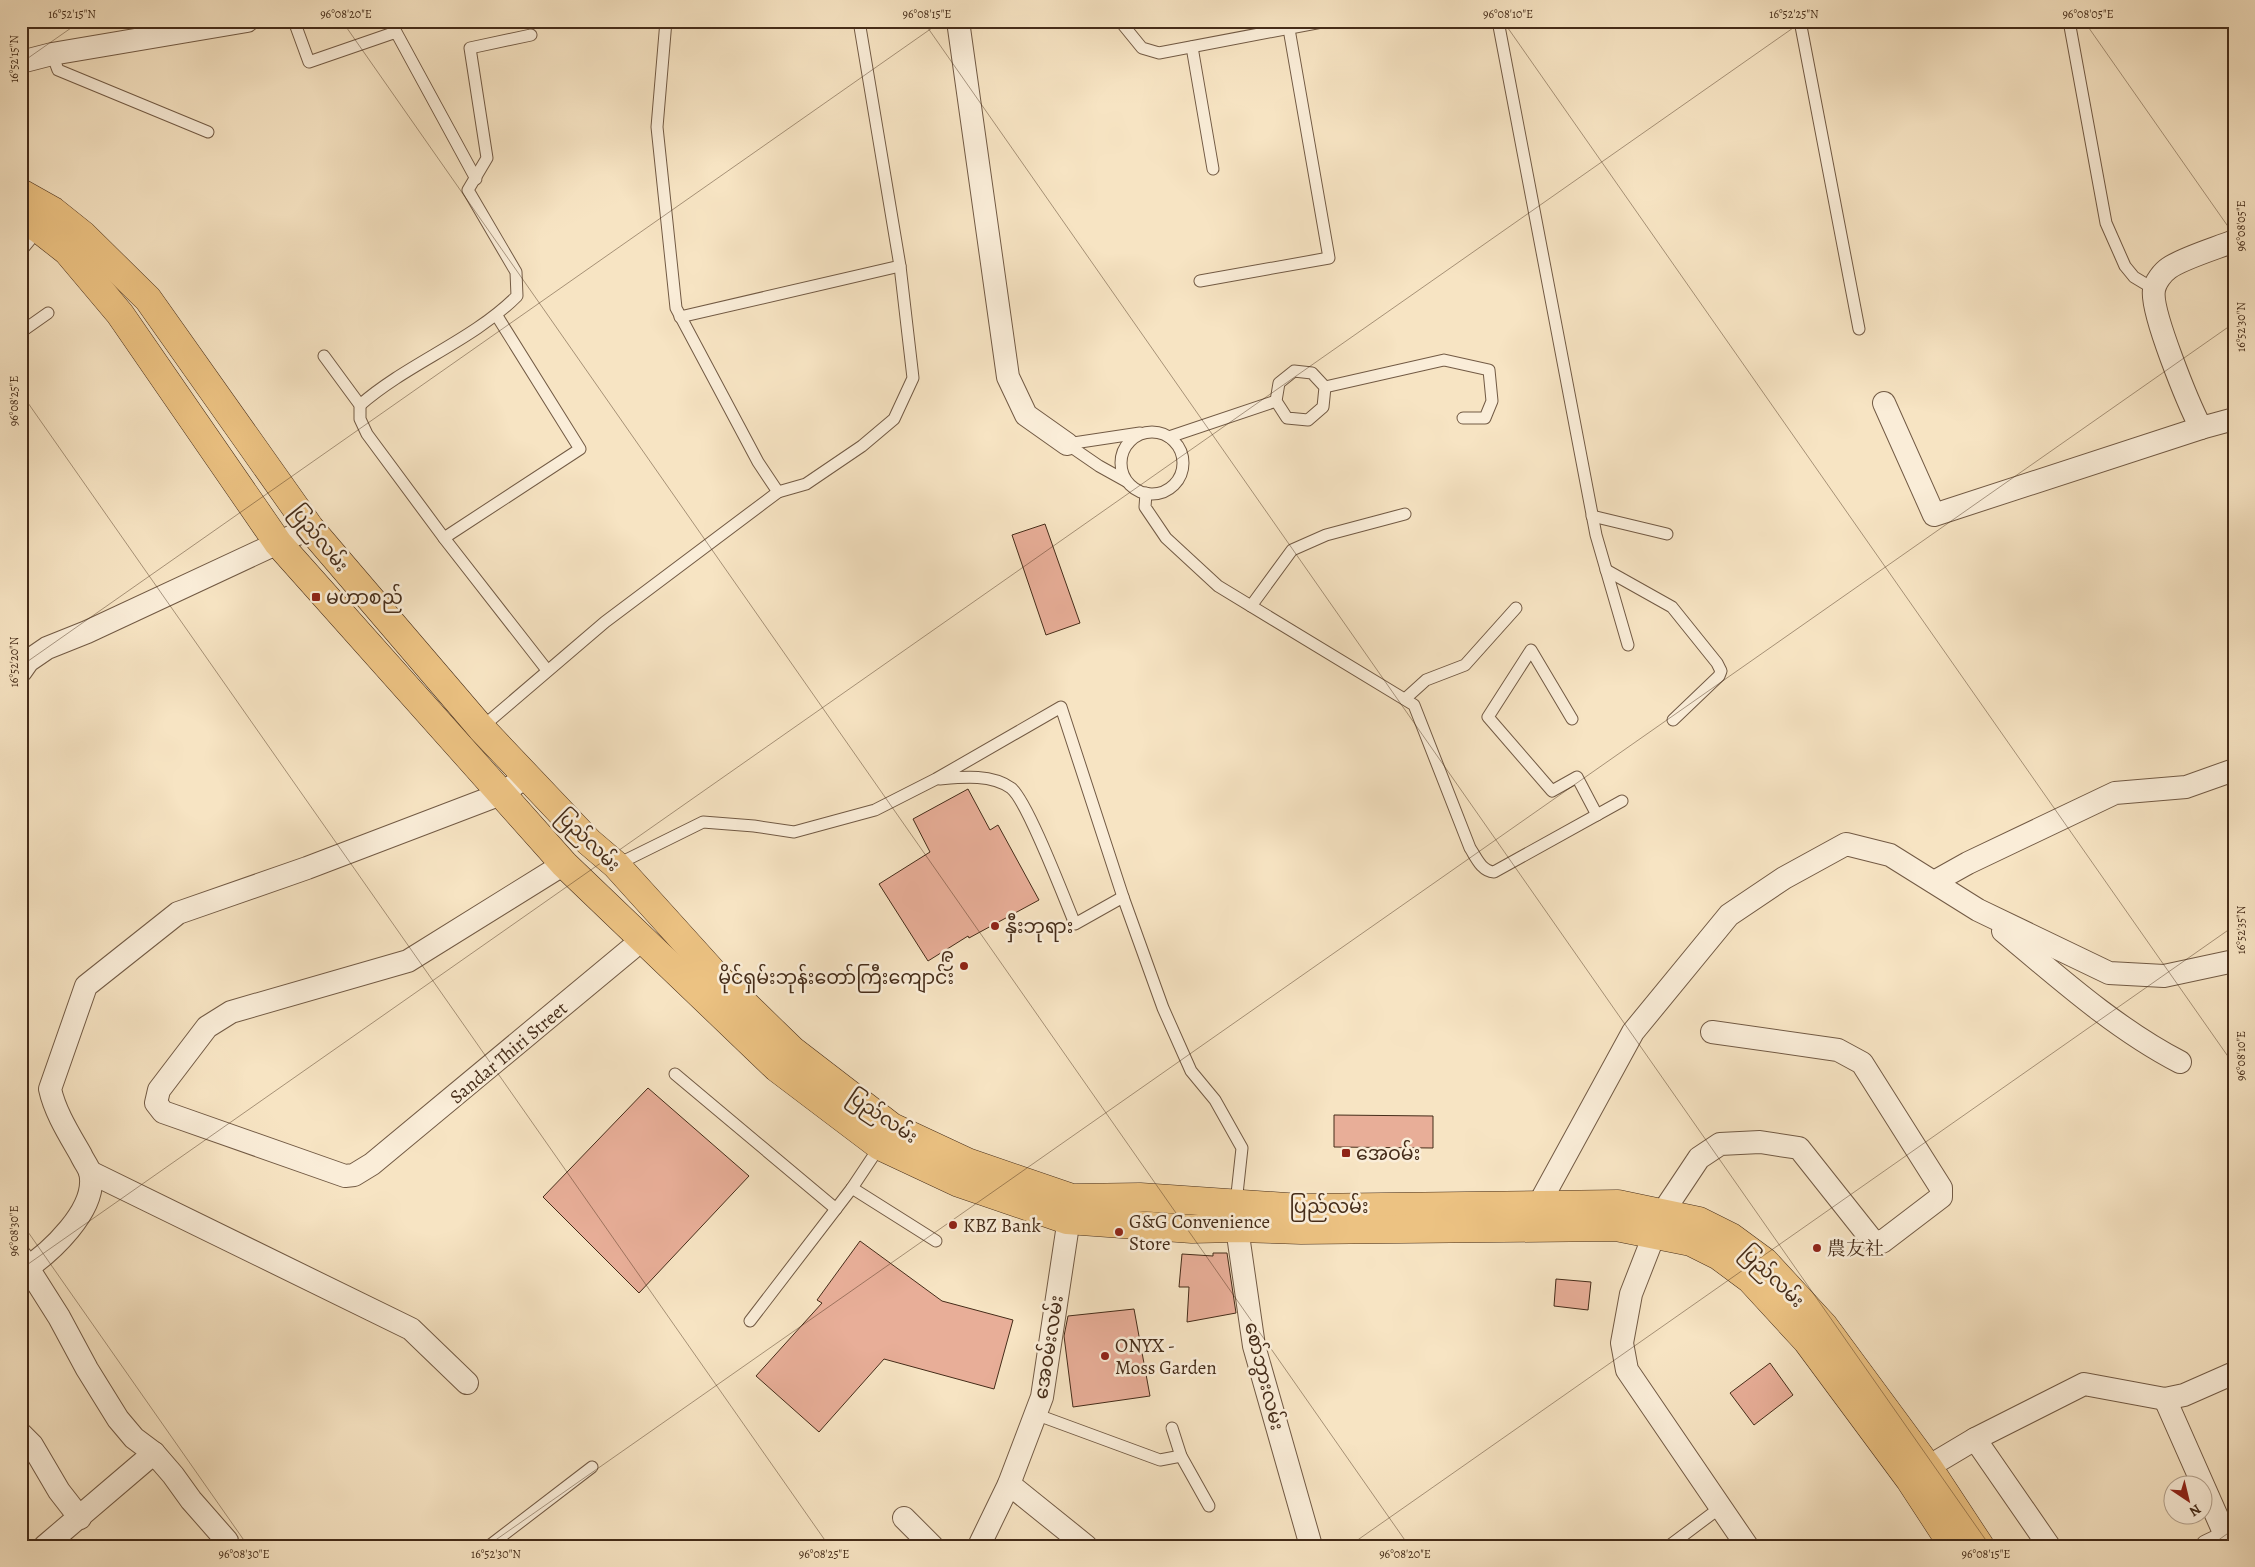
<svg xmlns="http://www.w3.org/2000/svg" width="2255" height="1567" font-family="Alegreya,'Noto Serif SC','Noto Sans Myanmar',serif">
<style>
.building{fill:#e8ae98;stroke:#452c19}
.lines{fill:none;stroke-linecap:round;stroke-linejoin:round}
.service-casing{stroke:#725a44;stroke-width:13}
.minor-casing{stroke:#725a44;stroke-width:24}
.trunk-casing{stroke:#452c19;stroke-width:29}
.service{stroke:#faedd8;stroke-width:11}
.minor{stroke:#faedd8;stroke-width:22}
.trunk{stroke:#ecc282;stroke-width:28}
.ticks{fill:none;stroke:#452c19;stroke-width:1;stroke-opacity:0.45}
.poi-dot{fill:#8f2418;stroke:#faedd8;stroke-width:2}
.labels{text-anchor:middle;stroke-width:5;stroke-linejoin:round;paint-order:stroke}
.street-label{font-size:19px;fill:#452c19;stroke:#faedd8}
.poi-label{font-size:19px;fill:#452c19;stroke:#faedd8;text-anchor:start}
.neatline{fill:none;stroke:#452c19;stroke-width:2}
.ticks-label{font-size:12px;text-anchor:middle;fill:#452c19}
</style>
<rect width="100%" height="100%" fill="#f7e4c3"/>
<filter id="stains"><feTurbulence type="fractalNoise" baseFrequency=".004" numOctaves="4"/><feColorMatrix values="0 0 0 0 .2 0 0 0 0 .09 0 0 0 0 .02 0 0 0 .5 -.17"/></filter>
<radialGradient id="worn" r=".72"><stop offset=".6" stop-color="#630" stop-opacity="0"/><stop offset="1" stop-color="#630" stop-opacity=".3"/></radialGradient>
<g class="building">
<path d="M1045 524 1080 623 1046 635 1012 535Z"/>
<path d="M968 789 990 830 998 825 1039 900 969 938 968 936 928 961 879 884 930 852 913 819Z"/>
<path d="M648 1088 749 1176 639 1293 543 1197Z"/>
<path d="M1334 1115 1433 1116V1148L1334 1147Z"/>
<path d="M860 1241 942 1301 1013 1320 994 1389 884 1359 819 1432 756 1376 822 1303 817 1300Z"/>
<path d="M1213 1253H1227L1236 1313 1187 1322 1189 1287H1179L1182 1254 1213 1256Z"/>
<path d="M1556 1279 1591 1282 1588 1310 1554 1306Z"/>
<path d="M1134 1309 1150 1396 1073 1407 1064 1336 1068 1316Z"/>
<path d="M1770 1363 1793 1395 1754 1425 1730 1393Z"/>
</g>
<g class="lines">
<g class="service-casing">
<g id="service">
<path d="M294 21 309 62 396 32 476 179"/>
<path d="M1120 21 1142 48 1159 53 1327 21"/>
<path d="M1498 21 1596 535 1628 645"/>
<path d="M1800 21 1859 329"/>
<path d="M2069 21 2106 223 2125 266 2134 277 2154 289"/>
<path d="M1192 47 1213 169"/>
<path d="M52 54 58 70 208 132"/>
<path d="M21 251 39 229"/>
<path d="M1200 281 1329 258 1289 29"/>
<path d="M680 317 900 266 859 21"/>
<path d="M21 332 48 313"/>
<path d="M324 356 360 405V419L367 434 444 538 547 670"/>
<path d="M1294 371 1312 373 1325 387 1323 407 1308 420 1287 418 1276 401 1279 383Z"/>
<path d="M1325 387 1444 360 1489 370 1492 401 1485 418H1463"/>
<path d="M360 405C408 363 472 341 517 296L516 272 468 190 487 158 470 48 531 35"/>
<circle cx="1152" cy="463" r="31"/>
<path d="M1169 437 1276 401"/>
<path d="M1067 444 1140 433"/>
<path d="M1067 444 1099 466 1126 481"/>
<path d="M778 492 806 484 862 446 894 419 913 378 900 266"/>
<path d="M1146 493 1145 507 1166 538 1218 586 1414 705 1470 848C1476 857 1481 871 1494 872L1622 801"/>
<path d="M1592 516 1667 534"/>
<path d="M444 538 580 449 497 316"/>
<path d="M1606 570 1672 607 1717 663 1721 671 1719 676 1673 720"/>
<path d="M1251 606 1292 550 1326 535 1405 514"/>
<path d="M1405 699 1426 680 1465 665 1516 608"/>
<path d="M1572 719 1531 650 1488 717 1552 791 1577 777 1597 815"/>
<path d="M481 728 605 622 778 492 758 462 676 308 657 127 666 21"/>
<path d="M940 779C963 777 991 774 1011 788 1027 800 1065 900 1075 924L1123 897 1163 1008 1191 1071 1215 1100 1242 1148 1236 1203"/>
<path d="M616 865 703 822 754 826 794 832 875 810 936 779 1061 707 1123 897"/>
<path d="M675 1074 836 1209"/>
<path d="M852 1188 936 1241"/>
<path d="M750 1321 852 1188 880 1146"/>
<path d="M1035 1414 1160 1460 1181 1456"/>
<path d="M1172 1428 1181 1456 1209 1506"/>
<path d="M489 1546 592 1467"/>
<path d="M1669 1546 1721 1507"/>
</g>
</g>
<g class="minor-casing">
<g id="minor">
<path d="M958 21 1008 377 1026 415 1067 444"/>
<path d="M21 62 52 54 247 21"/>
<path d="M2234 241C2217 248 2183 258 2169 268 2163 272 2155 282 2154 290 2150 311 2189 405 2201 428L2234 419"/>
<path d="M1884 403 1934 515 2201 428"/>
<path d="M21 671 28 661 47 648 87 632 310 528"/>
<path d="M564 864 408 961 231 1012 207 1027 159 1090 156 1103 163 1112 345 1176 354 1175 372 1164 643 939"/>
<path d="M1934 882 1968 863 2115 793 2186 787 2234 770"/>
<path d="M2003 931C2058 977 2116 1029 2180 1062"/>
<path d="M1712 1032 1838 1050 1862 1063 1941 1188V1197L1882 1242 1872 1240 1799 1148 1760 1142 1720 1144 1699 1158 1663 1212 1631 1294 1622 1343 1627 1370 1747 1546"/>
<path d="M90 1172 411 1329 467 1383"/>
<path d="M1236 1212 1237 1228 1254 1346 1311 1546"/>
<path d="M1539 1220V1204L1633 1032 1729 915 1784 878 1846 844 1890 855 1978 910 2109 973 2164 976 2234 961"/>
<path d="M21 1257 59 1317 87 1369 118 1419 134 1438 154 1453 173 1475 191 1500 227 1541"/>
<path d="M21 1272C49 1254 99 1209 90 1172 88 1166 83 1160 81 1155 69 1134 55 1112 50 1089L86 986 178 913 307 868 501 794 526 777"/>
<path d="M2165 1399 2230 1546"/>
<path d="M21 1434 32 1445 59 1491 80 1518"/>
<path d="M1975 1439 2049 1546"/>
<path d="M1928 1467 1975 1439 2084 1384 2165 1399 2184 1395 2234 1373"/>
<path d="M1009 1484 1086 1546"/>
<path d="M904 1518 932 1546"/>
<path d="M45 1546 154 1453"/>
<path d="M979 1546 1009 1484 1042 1397 1071 1205"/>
<path d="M2207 1546 2226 1537"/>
</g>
</g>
<g class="trunk-casing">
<g id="trunk">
<path d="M21 193 53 211 83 235 148 299 310 528 481 728 589 842 616 865 719 979 792 1050 892 1127 967 1162 1072 1198 1140 1197 1301 1208 1618 1204 1699 1221 1731 1237 1765 1262 1824 1326 1928 1467 1980 1546"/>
<path d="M21 218 39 229 67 251 120 314 278 543 564 864 777 1068 880 1146 959 1183 1067 1220 1192 1229 1237 1228 1301 1230 1616 1227 1691 1242 1719 1256 1750 1279 1807 1341 1910 1480 1953 1546"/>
</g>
</g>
<use href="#service" class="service"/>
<use href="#minor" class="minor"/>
<use href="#trunk" class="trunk"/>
</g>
<path class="ticks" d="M342 21 1409 1546M923 21 1990 1546M1503 21 2234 1065M2084 21 2234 235M21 63 81 21M21 393 829 1546M21 666 942 21M21 1222 248 1546M21 1269 1803 21M487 1546 2234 323M1349 1546 2234 926M2210 1546 2234 1529"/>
<g class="poi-dot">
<rect x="311" y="592" width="10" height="10" rx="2.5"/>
<circle cx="995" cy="926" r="5"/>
<circle cx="964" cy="966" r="5"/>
<rect x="1341" y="1148" width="10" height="10" rx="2.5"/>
<circle cx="953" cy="1225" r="5"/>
<circle cx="1119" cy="1232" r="5"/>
<circle cx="1817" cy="1248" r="5"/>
<circle cx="1105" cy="1356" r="5"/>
</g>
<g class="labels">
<g class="street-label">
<text transform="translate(320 538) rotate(51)" y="7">ပြည်လမ်း</text>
<text transform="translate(589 840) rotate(44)" y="7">ပြည်လမ်း</text>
<text transform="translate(508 1052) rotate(-40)" y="7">Sandar Thiri Street</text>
<text transform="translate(883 1116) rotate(34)" y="7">ပြည်လမ်း</text>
<text x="1329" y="1213">ပြည်လမ်း</text>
<text transform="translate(1773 1276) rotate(44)" y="7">ပြည်လမ်း</text>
<text transform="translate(1048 1347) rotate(-81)" y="7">အေဝမ်းလမ်း</text>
<text transform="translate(1265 1376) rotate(76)" y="7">စော်ဘွားလမ်း</text>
</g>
<g class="poi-label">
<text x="326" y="604">မဟာစည်</text>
<text x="1005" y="933">နှီးဘုရား</text>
<text x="954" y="962" text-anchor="end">၉<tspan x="954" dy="22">မိုင်ရှမ်းဘုန်းတော်ကြီးကျောင်း</tspan></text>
<text x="1356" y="1160">အေဝမ်း</text>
<text x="1129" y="1228">G&amp;G Convenience<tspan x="1129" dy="22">Store</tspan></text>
<text x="963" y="1232">KBZ Bank</text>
<text x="1827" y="1255">農友社</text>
<text x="1115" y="1352">ONYX -<tspan x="1115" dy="22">Moss Garden</tspan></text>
</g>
</g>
<rect width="2255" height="1567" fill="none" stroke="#f7e4c3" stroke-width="55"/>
<g transform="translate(2188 1500) rotate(145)"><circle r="24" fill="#faedd8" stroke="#b2a08c"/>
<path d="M0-4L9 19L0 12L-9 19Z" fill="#8f2418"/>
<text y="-8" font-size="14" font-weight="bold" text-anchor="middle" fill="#452c19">N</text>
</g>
<rect x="28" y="28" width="2200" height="1512" class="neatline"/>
<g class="ticks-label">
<text x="72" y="18">16°52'15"N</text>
<text x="346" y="18">96°08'20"E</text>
<text x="927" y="18">96°08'15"E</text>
<text x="1508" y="18">96°08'10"E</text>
<text x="1794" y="18">16°52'25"N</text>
<text x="2088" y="18">96°08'05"E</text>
<text transform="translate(14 59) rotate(-90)" y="4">16°52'15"N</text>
<text transform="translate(2241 226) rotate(-90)" y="4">96°08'05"E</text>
<text transform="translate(2241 327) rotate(-90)" y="4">16°52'30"N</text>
<text transform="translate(14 401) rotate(-90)" y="4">96°08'25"E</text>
<text transform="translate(14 662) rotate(-90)" y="4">16°52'20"N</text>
<text transform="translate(2241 930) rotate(-90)" y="4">16°52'35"N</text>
<text transform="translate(2241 1056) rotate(-90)" y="4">96°08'10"E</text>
<text transform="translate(14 1231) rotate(-90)" y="4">96°08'30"E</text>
<text x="244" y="1558">96°08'30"E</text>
<text x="496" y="1558">16°52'30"N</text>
<text x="824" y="1558">96°08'25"E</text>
<text x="1405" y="1558">96°08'20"E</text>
<text x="1986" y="1558">96°08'15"E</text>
</g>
<rect width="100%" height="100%" filter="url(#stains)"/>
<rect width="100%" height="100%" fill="url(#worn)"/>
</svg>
